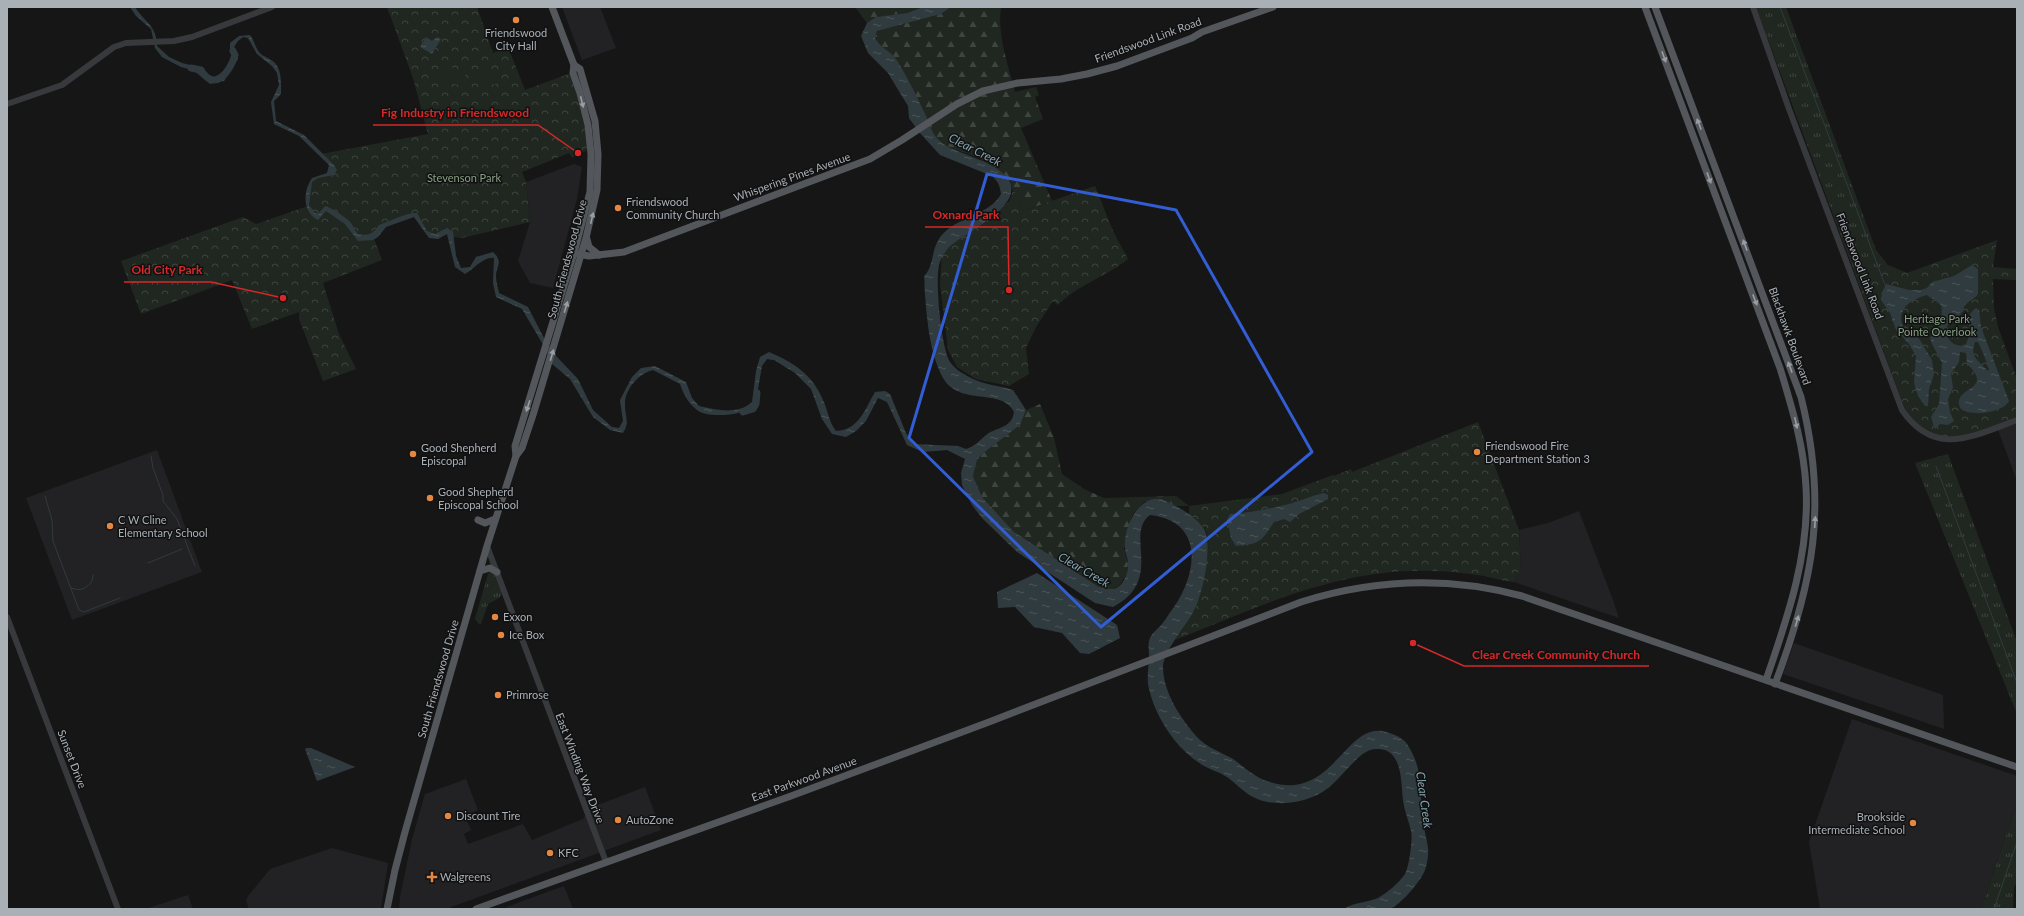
<svg xmlns="http://www.w3.org/2000/svg" width="2024" height="916" font-family="Lato,sans-serif">
<style>
.built{fill:#222224}
.grass{fill:url(#grass-tufts)}
.forest{fill:url(#forest-firs)}
.park{fill:url(#park-crowns)}
.pitch{fill:#202720}
.water{fill:url(#water-ripples);fill-rule:evenodd}
.lines{fill:none;stroke-linecap:round;stroke-linejoin:round}
.stream{stroke:#303b3f;stroke-width:1}
.river{stroke:#303b3f;stroke-width:7}
.minor{stroke:#37393c;stroke-width:6}
.major{stroke:#53575b;stroke-width:7}
.oneway{fill:#989ea4}
.marked{fill:none;stroke:#325dd3;stroke-width:3;stroke-linejoin:round}
.poi-dot{fill:#e38742;stroke:#111112;stroke-width:1.5}
.labels{text-anchor:middle;stroke-width:3;stroke-linejoin:round;paint-order:stroke}
.poi-label{font-size:11px;fill:#a9b0b6;stroke:#111112;text-anchor:start}
.street-label{font-size:11px;fill:#a9b0b6;stroke:#111112}
.park-label{font-size:11px;fill:#86a081;stroke:#111112}
.water-label{font-size:12px;font-style:italic;fill:#82a4af;stroke:#111112}
.leader{fill:none;stroke:#d62828;stroke-width:1.5}
.callout-dot{fill:#d62828;stroke:#111112;stroke-width:1.5}
.callout-label{font-size:12px;text-anchor:middle;font-weight:bold;fill:#d62828;stroke:#111112;stroke-width:3;stroke-linejoin:round;paint-order:stroke}
</style>
<defs>
<pattern id="grass-tufts" width="24" height="20" patternUnits="userSpaceOnUse"><rect width="24" height="20" fill="#202720"/><path d="M3 7l-1-3M5 7V3M7 7l1-3M15 17l-1-3M17 17v-4M19 17l1-3" fill="none" stroke="#3e443e"/></pattern>
<pattern id="forest-firs" width="22" height="20" patternUnits="userSpaceOnUse"><rect width="22" height="20" fill="#202720"/><path d="M5 1l3.5 6h-7zM16 11l3.5 6h-7z" fill="#3e443e"/></pattern>
<pattern id="park-crowns" width="20" height="18" patternUnits="userSpaceOnUse"><rect width="20" height="18" fill="#202720"/><path d="M2 6a3 3 0 1 1 6 0M12 15a3 3 0 1 1 6 0" fill="none" stroke="#3e443e"/></pattern>
<pattern id="water-ripples" width="26" height="14" patternUnits="userSpaceOnUse"><rect width="26" height="14" fill="#303b3f"/><path d="M2 4q2-2 4 0t4 0M15 11q2-2 4 0t4 0" fill="none" stroke="#4b5558"/></pattern>
</defs>
<rect width="100%" height="100%" fill="#161617"/>
<g class="built">
<path d="M562 7H600L616 48 582 60Z"/>
<path d="M574 164 582 167 577 199 553 288 530 283 518 261 530 222 526 182Z"/>
<path d="M2017 423V481L1998 430Z"/>
<path d="M157 450 202 572 72 620 26 498Z"/>
<path d="M1579 511 1613 600 1619 618 1514 582 1517 572H1521L1519 530 1548 523Z"/>
<path d="M1794 643 1943 695 1944 729 1783 674Z"/>
<path d="M1852 719 2017 776V804L1981 909H1820L1809 842Z"/>
<path d="M466 779 478 810 465 816 471 830 464 834 468 844 523 824 532 840 583 819 590 808 645 787 661 830 446 909H399L400 897 412 839 425 794Z"/>
<path d="M332 848 388 863 381 909H249L246 901 248 896 270 869Z"/>
<path d="M564 886 573 909H502L520 902Z"/>
<path d="M188 895 193 909H145Z"/>
</g>
<g class="grass">
<path d="M1756 7H1786L1876 250 1888 265 1855 274Z"/>
<path d="M1948 454 2017 642V714L1915 463Z"/>
<path d="M491 571 494 573 502 594 499 598 488 604 481 624H479L475 619 488 574Z"/>
<path d="M2017 804V881L2014 888 2013 909H1981Z"/>
</g>
<g class="forest">
<path d="M855 7H923L907 13 876 17 867 23Z"/>
<path d="M951 7H1001C997 36 1008 64 1015 92L1036 87 1039 95 1035 97 1043 119 1021 128 1052 201 1023 211 1017 194 1013 191C1006 161 965 156 942 143 926 133 907 78 896 60 891 51 880 47 875 38L877 31 941 14Z"/>
<path d="M1040 404 1054 438 1062 474 1084 489 1104 498 1176 496 1189 506H1176L1166 501 1144 502 1133 514 1128 529 1124 548 1128 564 1127 574 1119 586 1112 590 1099 587 1014 532 982 497 973 476 977 460 982 454 1020 425 1026 410Z"/>
</g>
<g class="park">
<path d="M387 7H477L493 53 508 47 525 90 571 73C577 90 592 134 586 151L572 157 569 153 522 172 526 182 530 222 462 238 452 237 450 234 444 233 437 237 430 234 413 214 384 225 373 236 382 260 323 283 339 334 356 369 323 381 299 319V312L252 329 232 280 141 314 121 261 243 217 256 224 308 206C309 178 310 181 335 171L321 154 428 134 413 78Z"/>
<path d="M1095 186 1113 231 1128 259C1106 277 1077 285 1058 305L1053 301 1036 327 1026 348 1029 374 1009 386 976 379 957 367 948 350 940 284 942 252 956 238 1009 202 1013 191 1017 194 1023 211Z"/>
<path d="M1997 240 1993 267 2017 269 2016 280 1993 279 1994 308 1998 327 2017 379V417C1974 433 1938 456 1905 409L1855 274 1888 265 1907 273Z"/>
<path d="M1478 422 1519 530 1521 573 1517 572 1514 582C1504 581 1494 578 1484 576 1467 573 1448 571 1430 571 1339 568 1258 607 1175 640 1178 633 1184 628 1187 622 1197 603 1216 549 1205 529 1201 524 1193 519 1189 514V506L1282 494 1333 475 1334 476 1351 469 1352 472Z"/>
</g>
<g class="pitch">
<path d="M447 65 466 74 460 86 441 78Z"/>
<path d="M482 68 499 76 495 85 478 77Z"/>
</g>
<g class="water">
<path d="M130 7H135C144 22 157 25 157 46L169 57 182 63 194 66 213 81 220 79 234 59 230 50V43L239 36 250 35C254 40 255 47 259 52 263 57 270 58 275 63 282 71 281 84 281 94L274 101 276 121 304 135 334 165 337 170 334 175 318 178 312 182 309 205 315 213 318 214 325 206C332 208 343 216 349 221 353 224 355 231 358 234 369 236 373 234 379 225 391 221 405 213 417 213L427 231 435 234 447 228 453 232 456 256 461 268 470 267 476 257 493 252C504 263 496 264 496 277 496 282 498 288 499 293L528 307 544 338 557 357 578 379 593 410 612 427 619 428 623 421 620 400 632 377 641 368 655 366 686 382 692 398 699 406C717 410 738 415 752 402L756 371 760 357 769 352C793 362 813 375 823 400 828 411 829 422 836 431 859 430 865 409 875 392L885 391 890 394 906 433 913 444 958 446 966 449C975 446 979 441 986 435 997 427 1012 428 1014 412 1002 387 960 407 943 378 930 354 927 321 925 294 924 288 925 282 924 276 936 265 929 244 947 230 962 217 991 213 1001 194 1000 186 998 181 992 176L940 155 919 132 909 118 908 106 900 93 888 73 868 53 861 36 867 23 876 17 907 13 923 7H951L941 14 877 31 875 38C880 47 890 51 896 59 907 76 917 97 926 116 929 124 933 136 941 142 950 149 973 157 985 162 1050 193 978 224 950 246 945 252 941 257 939 265 935 282 941 347 950 362 953 366 959 372 964 374 978 384 997 385 1013 390L1026 410 1020 425 982 454 977 460 973 476 982 497 1014 532 1099 587C1102 587 1107 589 1111 589 1122 590 1129 573 1128 563 1128 558 1125 553 1125 548 1123 529 1138 495 1161 499 1174 504 1197 517 1204 529 1214 545 1202 599 1192 614 1185 627 1163 652 1163 667 1163 692 1181 719 1197 737 1207 748 1221 752 1233 759 1243 766 1252 775 1264 780 1330 806 1343 727 1381 731 1389 732 1403 737 1407 744 1412 752 1416 760 1418 769 1421 786 1421 804 1423 822 1424 830 1427 839 1428 848 1429 854 1427 864 1425 870 1421 881 1400 906 1389 909 1377 912 1356 909 1344 909 1354 902 1367 903 1378 898 1387 893 1400 882 1405 874 1409 867 1413 839 1411 831 1409 821 1404 810 1403 800 1401 784 1403 750 1379 749 1365 748 1357 759 1349 767 1340 776 1331 788 1319 794 1300 804 1272 807 1253 797 1243 792 1236 783 1227 777 1218 771 1207 769 1198 762 1174 746 1153 713 1148 684 1147 675 1149 664 1149 655 1149 651 1148 645 1149 641 1151 633 1157 630 1162 624 1166 619 1170 612 1174 607 1198 572 1204 521 1150 515 1124 534 1165 580 1113 607L1095 603 1017 552 982 518 972 505 962 485 961 473 965 459 947 450 923 452 907 445 887 402 878 398 866 421 856 431 846 437 832 434 822 419 811 389 795 373 774 360 767 359 762 366 755 406C745 415 708 419 697 410 688 403 684 395 680 384L653 370C639 373 624 390 625 405 625 418 630 421 623 433L610 430 593 417 570 379 552 364 545 348 522 309 496 297 493 283 494 258C484 256 474 269 465 274L455 267 447 234 438 239 429 238 414 217 386 227 378 237 373 240 358 241 345 224 326 211 318 220C302 212 303 191 312 178L327 173 329 165 299 136 274 124 271 102 279 85 277 73 272 66 257 54 248 38 243 37 238 41 234 47 238 59 224 81 210 84 193 70 181 67 162 57 155 48 151 29 136 16Z"/>
<path d="M426 37 432 41 437 37 441 39 432 54 420 47Z"/>
<path d="M1972 265 1978 269V294C1975 299 1970 300 1966 304 1963 307 1963 312 1960 315 1955 322 1939 323 1949 339 1952 345 1959 346 1965 346 1967 341 1969 337 1970 333 1970 322 1965 316 1976 308L1979 310 1981 327 2009 401C2003 413 1971 417 1961 409 1949 386 1997 392 1967 364L1966 353 1960 352 1959 362 1951 374 1953 388 1948 399 1950 412 1954 421 1948 425 1940 424 1935 429 1931 417 1939 404 1942 363 1932 344 1930 338 1944 318 1941 317C1946 302 1934 301 1927 295 1909 300 1894 310 1905 331L1918 337 1932 360 1934 374 1929 389 1928 406H1925L1918 396 1914 383 1916 356 1909 344 1896 330 1890 313 1881 300 1882 293 1886 284 1909 290H1921L1927 288 1932 282 1954 276ZM1975 342H1978C1983 352 1986 360 1989 370L1988 371C1977 359 1970 357 1975 342Z"/>
<path d="M1324 493 1328 495V499L1299 514 1290 522 1284 519 1274 522C1261 542 1260 544 1236 546L1231 538 1227 520 1230 514C1249 513 1270 509 1289 504 1301 501 1310 496 1324 493Z"/>
<path d="M1037 573 1117 625 1120 638 1089 654 1080 653 1062 633 1034 627 1015 607 998 608 997 592Z"/>
<path d="M307 748H311L355 767 317 781 305 749Z"/>
</g>
<g class="lines">
<g class="stream">
<path d="M1780 7 1885 285"/>
<path d="M151 456 153 468 163 495V501L177 519 195 566"/>
<path d="M1936 466 2017 683"/>
<path d="M45 496 52 520 53 541 79 610 84 612 120 598"/>
<path d="M148 563 182 549"/>
<path d="M71 588C81 592 87 588 92 581L93 575"/>
<path d="M1994 909 2017 842"/>
</g>
<g class="river">
<path d="M191 68 201 70C215 93 230 71 235 55L233 51"/>
<path d="M743 412 753 409 756 404 757 393"/>
</g>
<g class="minor">
<path d="M1753 7 1789 109 1902 410C1935 458 1973 436 2017 420"/>
<path d="M7 104 62 85 114 47 126 43 174 41 192 37 272 7"/>
<path d="M487 546 606 862"/>
<path d="M7 617 118 909"/>
</g>
<g class="major">
<path d="M1645 7 1780 368C1792 408 1804 446 1806 487 1810 554 1787 619 1766 680"/>
<path d="M1655 7 1801 397C1828 505 1814 581 1775 684"/>
<path d="M587 239 589 247 599 255"/>
<path d="M574 253 589 256 624 252 870 159 902 140 957 104 983 91 1018 83 1061 79 1087 74 1117 66 1192 38 1202 32 1273 7"/>
<path d="M516 456 515 446 574 253 590 192 591 154 588 125 580 93 573 73 574 65 552 7"/>
<path d="M478 520 485 523 495 519"/>
<path d="M480 571 490 568 497 572"/>
<path d="M387 909 395 870 405 832 487 546 516 456 522 448 533 415 586 238 597 190 598 154 595 121 580 69 574 65"/>
<path d="M476 909 791 796 989 722 1301 602C1374 579 1447 576 1522 596L2017 767"/>
</g>
</g>
<defs><path id="oneway-solid" d="M-6-.8H1V-3.2L6.5 0L1 3.2V.8H-6Z"/></defs>
<g class="oneway">
<use href="#oneway-solid" transform="translate(1664 57) rotate(70)"/>
<use href="#oneway-solid" transform="translate(582 102) rotate(76)"/>
<use href="#oneway-solid" transform="translate(1699 124) rotate(-111)"/>
<use href="#oneway-solid" transform="translate(1709 178) rotate(70)"/>
<use href="#oneway-solid" transform="translate(592 218) rotate(-77)"/>
<use href="#oneway-solid" transform="translate(1745 245) rotate(-110)"/>
<use href="#oneway-solid" transform="translate(1755 300) rotate(69)"/>
<use href="#oneway-solid" transform="translate(566 307) rotate(-73)"/>
<use href="#oneway-solid" transform="translate(552 355) rotate(-73)"/>
<use href="#oneway-solid" transform="translate(1790 367) rotate(-110)"/>
<use href="#oneway-solid" transform="translate(528 406) rotate(108)"/>
<use href="#oneway-solid" transform="translate(1796 423) rotate(78)"/>
<use href="#oneway-solid" transform="translate(1815 522) rotate(-87)"/>
<use href="#oneway-solid" transform="translate(1797 621) rotate(-73)"/>
</g>
<path class="marked" d="M987 174 1176 210 1312 452 1101 627 909 438Z"/>
<g class="poi-dot">
<circle cx="516" cy="20" r="4"/>
<circle cx="618" cy="208" r="4"/>
<circle cx="1477" cy="452" r="4"/>
<circle cx="413" cy="454" r="4"/>
<circle cx="430" cy="498" r="4"/>
<circle cx="110" cy="526" r="4"/>
<circle cx="495" cy="617" r="4"/>
<circle cx="501" cy="635" r="4"/>
<circle cx="498" cy="695" r="4"/>
<circle cx="448" cy="816" r="4"/>
<circle cx="618" cy="820" r="4"/>
<circle cx="1913" cy="823" r="4"/>
<circle cx="550" cy="853" r="4"/>
<path d="M430 871h4v4h4v4h-4v4h-4v-4h-4v-4h4z"/>
</g>
<g class="labels">
<g class="poi-label">
<text x="516" y="37" text-anchor="middle">Friendswood<tspan x="516" dy="13">City Hall</tspan></text>
<text x="626" y="206">Friendswood<tspan x="626" dy="13">Community Church</tspan></text>
<text x="1485" y="450">Friendswood Fire<tspan x="1485" dy="13">Department Station 3</tspan></text>
<text x="421" y="452">Good Shepherd<tspan x="421" dy="13">Episcopal</tspan></text>
<text x="438" y="496">Good Shepherd<tspan x="438" dy="13">Episcopal School</tspan></text>
<text x="118" y="524">C W Cline<tspan x="118" dy="13">Elementary School</tspan></text>
<text x="503" y="621">Exxon</text>
<text x="509" y="639">Ice Box</text>
<text x="506" y="699">Primrose</text>
<text x="456" y="820">Discount Tire</text>
<text x="1905" y="821" text-anchor="end">Brookside<tspan x="1905" dy="13">Intermediate School</tspan></text>
<text x="626" y="824">AutoZone</text>
<text x="558" y="857">KFC</text>
<text x="440" y="881">Walgreens</text>
</g>
<g class="street-label">
<text transform="translate(1148 40) rotate(-20)" y="4">Friendswood Link Road</text>
<text transform="translate(792 177) rotate(-20)" y="4">Whispering Pines Avenue</text>
<text transform="translate(567 259) rotate(-75)" y="4">South Friendswood Drive</text>
<text transform="translate(1860 266) rotate(69)" y="4">Friendswood Link Road</text>
<text transform="translate(1790 336) rotate(70)" y="4">Blackhawk Boulevard</text>
<text transform="translate(438 679) rotate(-74)" y="4">South Friendswood Drive</text>
<text transform="translate(72 759) rotate(69)" y="4">Sunset Drive</text>
<text transform="translate(580 768) rotate(69)" y="4">East Winding Way Drive</text>
<text transform="translate(804 779) rotate(-20)" y="4">East Parkwood Avenue</text>
</g>
<g class="park-label">
<text x="464" y="182">Stevenson Park</text>
<text x="1937" y="323">Heritage Park<tspan x="1937" dy="13">Pointe Overlook</tspan></text>
</g>
<g class="water-label">
<text transform="translate(975 150) rotate(27)" y="4">Clear Creek</text>
<text transform="translate(1084 570) rotate(30)" y="4">Clear Creek</text>
<text transform="translate(1424 800) rotate(82)" y="4">Clear Creek</text>
</g>
</g>
<path class="leader" d="M578 153L538 125H373M1009 290L1008 227H925M283 298L211 282H124M1413 643L1464 666H1649"/>
<g class="callout-dot">
<circle cx="578" cy="153" r="4"/>
<circle cx="1009" cy="290" r="4"/>
<circle cx="283" cy="298" r="4"/>
<circle cx="1413" cy="643" r="4"/>
</g>
<g class="callout-label">
<text x="455" y="117">Fig Industry in Friendswood</text>
<text x="966" y="219">Oxnard Park</text>
<text x="167" y="274">Old City Park</text>
<text x="1556" y="659">Clear Creek Community Church</text>
</g>
<rect width="2024" height="916" fill="none" stroke="#a9b0b6" stroke-width="16"/>
</svg>
